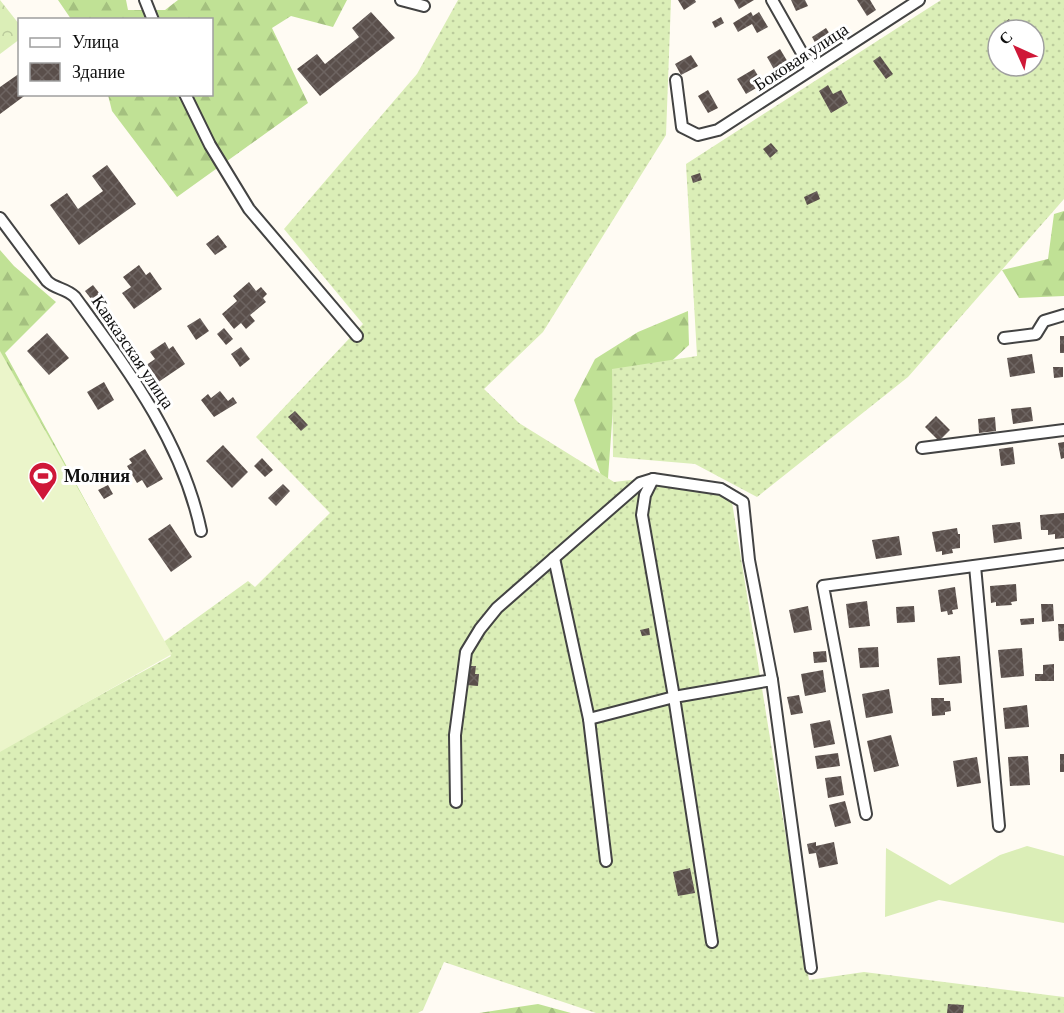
<svg xmlns="http://www.w3.org/2000/svg" width="1064" height="1013" font-family="'Crimson Pro',serif">
<style>
.grass{fill:#dbeeb7}
.forest{fill:url(#forest-firs)}
.park{fill:url(#park-crowns)}
.garden{fill:url(#garden-dots);fill-rule:evenodd}
.pitch{fill:#ebf5ca}
.building{fill:url(#building-cross-hatch)}
.lines{fill:none;stroke-linecap:round;stroke-linejoin:round}
.street-casing{stroke:#434343;stroke-width:14}
.street{stroke:#fff;stroke-width:10}
.labels{text-anchor:middle;stroke-width:6;stroke-linejoin:round;paint-order:stroke}
.street-label{font-size:18px;fill:#101010;stroke:#fff}
.poi-label{font-size:18px;font-weight:bold;fill:#101010;stroke:#fff;text-anchor:start}
</style>
<defs>
<pattern id="forest-firs" width="22" height="20" patternUnits="userSpaceOnUse" patternTransform="scale(1.5)"><rect width="22" height="20" fill="#c0e195"/><path d="M5 1l3.5 6h-7zM16 11l3.5 6h-7z" fill="#a4c07f"/></pattern>
<pattern id="park-crowns" width="20" height="18" patternUnits="userSpaceOnUse" patternTransform="scale(1.5)"><rect width="20" height="18" fill="#dbeeb7"/><path d="M2 6a3 3 0 1 1 6 0M12 15a3 3 0 1 1 6 0" fill="none" stroke="#bbcb9c"/></pattern>
<pattern id="garden-dots" width="8" height="8" patternUnits="userSpaceOnUse" patternTransform="scale(1.5)"><rect width="8" height="8" fill="#dbeeb7"/><path d="M2 2h.1M6 6h.1" fill="none" stroke="#bbcb9c" stroke-width="1.8" stroke-linecap="round"/></pattern>
<pattern id="building-cross-hatch" width="8" height="8" patternUnits="userSpaceOnUse" patternTransform="scale(1.5)"><rect width="8" height="8" fill="#5a4f4b"/><path d="M0 0l8 8M0 8l8-8" fill="none" stroke="#6d6461"/></pattern>
</defs>
<rect width="100%" height="100%" fill="#fffbf3"/>
<path class="grass" d="M1027 846 1064 856V923L939 900 885 917 886 848 950 885 1000 855Z"/>
<g class="forest">
<path d="M58 0H126L128 10H165L178 0H347L333 27 291 16 272 28 308 103 177 197 112 111 108 95 212 94V20L71 19Z"/>
<path d="M1064 211V296L1019 298 1002 270 1048 259 1054 214Z"/>
<path d="M0 250 14 266 56 302 5 353 135 592 0 398Z"/>
<path d="M688 311 689 345 651 380 614 394 607 492 574 400 595 359 638 332Z"/>
<path d="M538 1004 571 1013H479Z"/>
</g>
<path class="park" d="M0 0 19 24 20 39 0 54Z"/>
<g class="garden">
<path d="M458 0H671L666 135 543 332 484 389 519 423 614 482 648 478 731 496 809 980 864 972 1064 997V1013H596L444 962 423 1010 418 1013H0V750L171 656 162 643 248 581 255 587 330 513 256 437 363 324 284 229 417 74Z"/>
<path d="M941 0H1064V199L908 377 757 497 695 464 613 457 612 369 697 356 686 164ZM998 30H1034V66H998Z"/>
</g>
<path class="pitch" d="M0 351 172 654 0 752Z"/>
<g class="building">
<path d="M678 0H695L696 2 684 10Z"/>
<path d="M734 0H754L739 9Z"/>
<path d="M791 0H805L808 6 796 11Z"/>
<path d="M857 0H870L876 10 867 16Z"/>
<path d="M371 12 395 38 320 96 297 69 317 54 325 64 359 37 352 28Z"/>
<path d="M751 12 753 16 759 12 768 27 757 33 752 24 738 32 733 23Z"/>
<path d="M721 17 724 23 715 28 712 22Z"/>
<path d="M1009 19 1014 27 1001 30 998 27Z"/>
<path d="M826 28 833 39 818 48 812 37Z"/>
<path d="M780 49 789 64 776 73 767 57Z"/>
<path d="M691 55 698 66 681 75 675 64Z"/>
<path d="M880 56 893 74 886 79 873 61Z"/>
<path d="M754 69 763 84 746 94 737 79Z"/>
<path d="M20 73V94H27L0 114V87Z"/>
<path d="M828 85 833 94 841 90 848 103 831 113 819 91Z"/>
<path d="M708 90 718 108 708 113 698 96Z"/>
<path d="M771 143 778 151 770 158 763 149Z"/>
<path d="M107 165 136 204 79 245 50 205 67 193 78 209 103 191 92 176Z"/>
<path d="M700 173 702 180 693 183 691 176Z"/>
<path d="M817 191 820 199 807 205 804 197Z"/>
<path d="M218 235 227 247 215 255 206 244Z"/>
<path d="M139 265 146 275 150 272 162 289 134 309 122 293 131 287 123 277Z"/>
<path d="M249 282 256 291 261 287 267 294 263 298 266 302 250 315 255 321 246 329 241 323 234 329 222 314 237 301 233 296Z"/>
<path d="M93 285 103 298 95 304 85 291Z"/>
<path d="M200 318 209 331 196 340 187 326Z"/>
<path d="M224 328 233 339 226 345 217 334Z"/>
<path d="M47 333 69 358 49 375 27 351Z"/>
<rect x="1060" y="336" width="4" height="17"/>
<path d="M165 342 169 349 173 346 185 364 157 383 145 366 155 359 150 352Z"/>
<path d="M241 347 250 359 240 367 231 354Z"/>
<path d="M1032 354 1035 373 1010 377 1007 358Z"/>
<path d="M1053 367H1063V377L1054 378Z"/>
<path d="M104 382 114 400 98 410 87 392Z"/>
<path d="M220 391 228 401 233 397 237 403 214 417 201 400 208 394 211 398Z"/>
<path d="M1031 407 1033 421 1013 424 1011 409Z"/>
<path d="M295 411 308 425 301 431 288 417Z"/>
<path d="M936 416 950 430 939 441 925 427Z"/>
<path d="M995 417 996 431 979 433 978 419Z"/>
<path d="M1064 442V458L1061 459 1058 443Z"/>
<path d="M223 445 248 472 232 488 206 461Z"/>
<path d="M1013 447 1015 464 1001 466 999 449Z"/>
<path d="M145 449 163 479 147 488 142 480 137 483 127 466 132 463 129 459Z"/>
<path d="M262 458 273 470 265 477 254 466Z"/>
<path d="M283 484 290 491 276 506 268 498Z"/>
<path d="M108 485 113 494 104 499 98 490Z"/>
<path d="M1064 513V538L1055 539V534L1048 535V530H1041L1040 515Z"/>
<path d="M1020 522 1022 539 994 543 992 525Z"/>
<path d="M170 524 192 557 171 572 148 539Z"/>
<path d="M957 528 958 534H960V548L952 549 953 553 942 555V551L936 552 932 532Z"/>
<path d="M899 536 902 555 876 559 872 540Z"/>
<path d="M1016 584 1017 601 1011 602 1012 605 996 606V602L991 603 990 586Z"/>
<path d="M955 587 958 609 952 610 953 614 948 615 947 611 941 612 938 590Z"/>
<path d="M867 601 870 626 849 628 846 604Z"/>
<path d="M1041 604H1053L1054 621 1042 622Z"/>
<path d="M808 606 812 630 794 633 789 610Z"/>
<path d="M914 606 915 622 897 623 896 607Z"/>
<path d="M1034 618V624L1021 625 1020 619Z"/>
<path d="M1058 624H1064V641H1059Z"/>
<path d="M649 628 650 635 642 636 640 630Z"/>
<path d="M878 647 879 667 860 668 858 648Z"/>
<path d="M1022 648 1024 676 1001 678 998 650Z"/>
<path d="M826 651 827 662 814 663 813 652Z"/>
<path d="M960 656 962 683 939 685 937 658Z"/>
<path d="M1054 664V681H1035V674H1043V665Z"/>
<path d="M471 666H476L475 674H479L478 686 466 685Z"/>
<path d="M823 670 826 692 805 696 801 674Z"/>
<path d="M889 689 893 713 866 718 862 694Z"/>
<path d="M799 695 803 713 791 715 787 697Z"/>
<path d="M931 698H944V701H950L951 711 945 712V715L932 716Z"/>
<path d="M1027 705 1029 727 1005 729 1003 708Z"/>
<path d="M830 720 835 744 814 748 810 724Z"/>
<path d="M891 735 899 766 874 772 867 741Z"/>
<path d="M838 753 840 766 817 769 815 756Z"/>
<rect x="1060" y="754" width="4" height="18"/>
<path d="M1028 756 1030 785 1010 786 1008 757Z"/>
<path d="M977 757 981 783 957 787 953 761Z"/>
<path d="M841 776 844 795 828 798 825 778Z"/>
<path d="M845 801 851 823 835 827 829 805Z"/>
<path d="M816 842V846L834 842 838 864 819 868 816 853 809 854 807 844Z"/>
<path d="M690 868 695 893 678 896 673 872Z"/>
<path d="M948 1004 964 1005 963 1013H947Z"/>
</g>
<g class="lines">
<g class="street-casing">
<g id="street">
<path d="M145 0 153 20"/>
<path d="M401 0 424 6"/>
<path d="M772 0 811 69"/>
<path d="M676 80 682 127 698 135 718 130 919 0"/>
<path d="M185 94 210 145 249 209 357 336"/>
<path d="M0 218 47 281C55 289 66 288 75 297 128 370 182 441 201 531"/>
<path d="M1004 338 1036 334 1044 321 1064 315"/>
<path d="M922 448 1064 430"/>
<path d="M554 558 640 483 653 479 721 489 743 502 749 560 772 680"/>
<path d="M975 566 999 826"/>
<path d="M589 719 674 697 642 515 645 495 653 479"/>
<path d="M456 802 455 735 466 652 480 629 497 608 554 558 589 719 606 861"/>
<path d="M866 814 823 586 1064 554"/>
<path d="M712 942 674 697 772 680 811 968"/>
</g>
</g>
<use href="#street" class="street"/>
</g>
<defs>
<g id="stadium-pin" transform="scale(1.5)"><path d="M0 17L-7.5 6A9.5 9.5 0 1 1 7.5 6Z" fill="#cf1838" stroke="#fff"/><path d="M0-5a6.5 5 0 1 0 0 10a6.5 5 0 1 0 0-10ZM-3.5-1.8h7v3.6h-7Z" fill="#fff"/></g>
</defs>
<g fill-rule="evenodd">
<use href="#stadium-pin" x="43" y="476"/>
</g>
<g class="labels">
<g class="street-label">
<text transform="translate(801 57) rotate(-33)" y="6">Боковая улица</text>
<text transform="translate(133 352) rotate(56)" y="6">Кавказская улица</text>
</g>
<g class="poi-label">
<text x="64" y="482">Молния</text>
</g>
</g>
<rect x="18" y="18" width="195" height="78" fill="#ffffff" stroke="#9f9f9f" stroke-width="1.5"/>
<rect x="30" y="38" width="30" height="9" fill="#ffffff" stroke="#9f9f9f" stroke-width="1.5"/>
<text x="72" y="48" font-size="18" fill="#101010">Улица</text>
<rect x="30" y="63" width="30" height="18" fill="url(#building-cross-hatch)" stroke="#9f9f9f" stroke-width="1.5"/>
<text x="72" y="78" font-size="18" fill="#101010">Здание</text>
<g transform="translate(1016 48) rotate(315)"><circle r="28" fill="#ffffff" stroke="#9f9f9f" stroke-width="1.5"/>
<path d="M0-4.5L10 22L0 15L-10 22Z" fill="#cf1838"/>
<text y="-9" font-size="16" font-weight="bold" text-anchor="middle" fill="#101010">С</text>
</g>
</svg>
